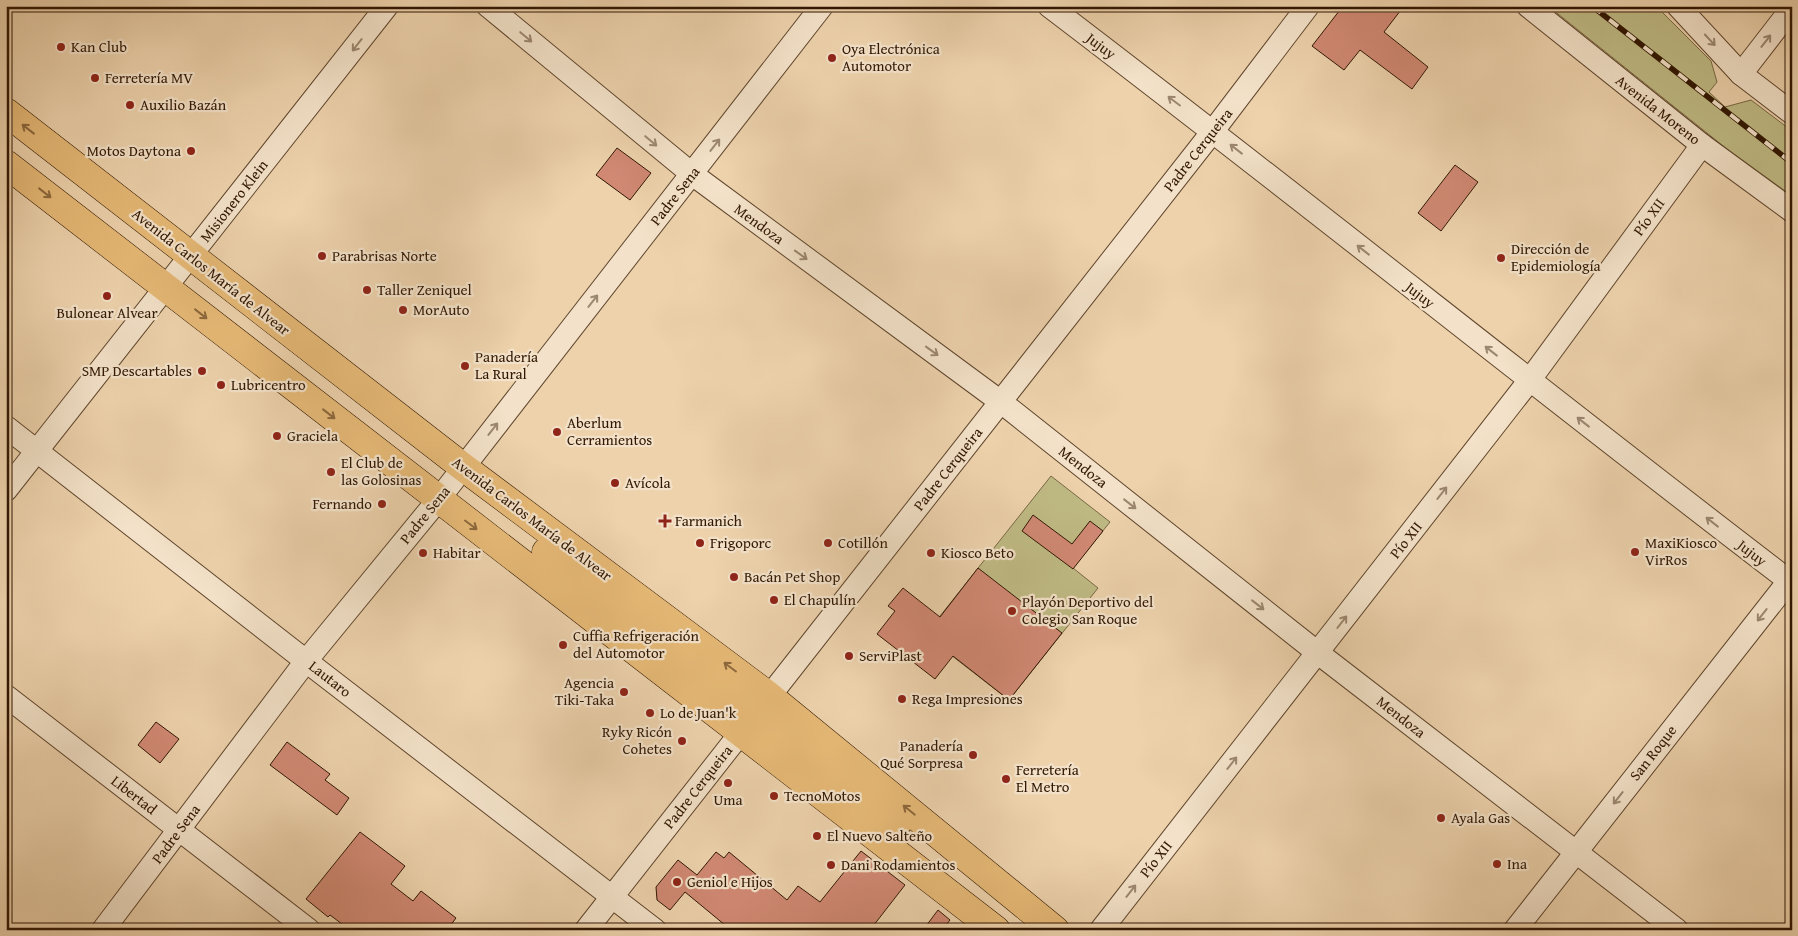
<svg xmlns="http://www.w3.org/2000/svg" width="1798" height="936" font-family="'Gentium Book Plus',serif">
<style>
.green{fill:#bfba84;stroke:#786844}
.building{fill:#d18974;stroke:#311703}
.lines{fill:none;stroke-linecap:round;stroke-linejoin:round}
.minor-casing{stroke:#60462d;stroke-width:24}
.major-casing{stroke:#311703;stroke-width:29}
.minor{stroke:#f3e2c9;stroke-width:22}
.major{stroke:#e6b976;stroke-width:28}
.rail-casing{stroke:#311703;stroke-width:5.5}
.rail{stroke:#f3e2c9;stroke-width:4;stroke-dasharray:11;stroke-linecap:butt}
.oneway{stroke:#9c8770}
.oneway2{stroke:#8c683c}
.poi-dot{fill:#8f2418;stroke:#f3e2c9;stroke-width:2}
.labels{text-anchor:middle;stroke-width:4.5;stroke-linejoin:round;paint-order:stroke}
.street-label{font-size:15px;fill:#311703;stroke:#f3e2c9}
.poi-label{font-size:15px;fill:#311703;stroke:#f3e2c9;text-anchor:start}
</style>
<rect width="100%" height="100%" fill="#edd2ac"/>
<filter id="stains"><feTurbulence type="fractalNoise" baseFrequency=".004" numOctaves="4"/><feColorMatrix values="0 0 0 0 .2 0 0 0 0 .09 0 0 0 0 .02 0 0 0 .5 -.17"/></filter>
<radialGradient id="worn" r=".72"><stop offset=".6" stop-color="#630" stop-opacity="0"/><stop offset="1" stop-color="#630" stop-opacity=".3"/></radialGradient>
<g class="green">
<path d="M1548 6H1656L1711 61 1717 82 1709 92 1725 107 1751 100 1792 131V196L1727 149Z"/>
<path d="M1051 476 1110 522 1073 568 1098 588 1009 700 925 635Z"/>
</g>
<g class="building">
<path d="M1343 6H1404L1384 32 1428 67 1412 89 1360 50 1344 70 1312 46Z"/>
<path d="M617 148 651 173 630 200 596 175Z"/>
<path d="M1455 165 1478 182 1441 231 1418 213Z"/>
<path d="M1033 515 1072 544 1090 521 1103 531 1073 569 1022 531Z"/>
<path d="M978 568 1062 633 1009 700 953 656 935 679 877 634 895 611 888 606 903 588 940 617Z"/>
<path d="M156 722 179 739 160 763 138 745Z"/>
<path d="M287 742 330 774 325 780 349 798 337 815 270 765Z"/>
<path d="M360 832 405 866 391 884 413 901 421 891 456 918 447 930H350L330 915 328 917 306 899Z"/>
<path d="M861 851 905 885 870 930H731L685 892 670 910 657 900 656 887 678 860 697 875 716 852 724 858 729 852 787 900 798 886 820 902Z"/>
<path d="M938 910 950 920 942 930H923Z"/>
</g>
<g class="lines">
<g class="minor-casing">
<g id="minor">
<path d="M488 6 692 174 1001 402 1318 653 1677 930"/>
<path d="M1049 6C1299 196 1543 393 1792 583"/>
<path d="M1528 6 1702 145 1792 211"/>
<path d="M1678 6 1741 74 1792 113"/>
<path d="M1741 74 1792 8"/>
<path d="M6 427 306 661 655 930"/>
<path d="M6 490 387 6"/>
<path d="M6 696 309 930"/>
<path d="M103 930 306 661 438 500 822 6"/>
<path d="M586 930 1213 131 1308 6"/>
<path d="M1101 930 1529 381 1702 145"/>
<path d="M1515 930 1792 577"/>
</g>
</g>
<g class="major-casing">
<g id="major">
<path d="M6 112 463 467 769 696 1055 930"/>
<path d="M6 164 996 930"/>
<path d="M546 552 897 824"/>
</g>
</g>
<use href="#minor" class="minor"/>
<use href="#major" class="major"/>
<g class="rail-casing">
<path id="rail" d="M1592 6 1792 163"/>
</g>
<use href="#rail" class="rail"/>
</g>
<defs><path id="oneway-shaft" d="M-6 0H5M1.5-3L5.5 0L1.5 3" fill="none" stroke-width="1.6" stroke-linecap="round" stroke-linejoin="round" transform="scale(1.25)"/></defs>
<g class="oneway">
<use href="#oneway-shaft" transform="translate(526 37) rotate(40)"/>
<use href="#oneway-shaft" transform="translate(1710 40) rotate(47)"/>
<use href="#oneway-shaft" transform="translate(1766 41) rotate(-52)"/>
<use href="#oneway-shaft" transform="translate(357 45) rotate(128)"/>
<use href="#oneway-shaft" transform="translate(1174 101) rotate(-143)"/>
<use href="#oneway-shaft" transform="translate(651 141) rotate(40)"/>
<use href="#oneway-shaft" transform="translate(715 145) rotate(-52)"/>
<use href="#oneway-shaft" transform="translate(1236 149) rotate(-142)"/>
<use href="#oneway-shaft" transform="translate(1363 250) rotate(-142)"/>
<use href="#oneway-shaft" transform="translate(801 255) rotate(36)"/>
<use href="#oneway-shaft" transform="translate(593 301) rotate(-52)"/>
<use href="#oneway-shaft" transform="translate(932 351) rotate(36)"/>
<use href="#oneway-shaft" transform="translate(1491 351) rotate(-142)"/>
<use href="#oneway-shaft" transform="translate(1583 422) rotate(-142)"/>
<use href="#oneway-shaft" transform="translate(493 429) rotate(-52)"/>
<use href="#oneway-shaft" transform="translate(1442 493) rotate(-52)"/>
<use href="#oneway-shaft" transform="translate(1130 504) rotate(38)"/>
<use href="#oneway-shaft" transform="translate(1712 522) rotate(-142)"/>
<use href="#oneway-shaft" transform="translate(1258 605) rotate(38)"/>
<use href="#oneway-shaft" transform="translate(1762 615) rotate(128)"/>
<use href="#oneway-shaft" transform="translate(1342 622) rotate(-52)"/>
<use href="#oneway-shaft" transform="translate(1232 763) rotate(-52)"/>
<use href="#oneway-shaft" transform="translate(1618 798) rotate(128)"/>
<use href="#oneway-shaft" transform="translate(1131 891) rotate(-52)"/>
</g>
<g class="oneway2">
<use href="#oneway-shaft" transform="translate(28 129) rotate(-142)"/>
<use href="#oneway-shaft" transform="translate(45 193) rotate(38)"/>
<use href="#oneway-shaft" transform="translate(201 314) rotate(38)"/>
<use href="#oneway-shaft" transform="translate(329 414) rotate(38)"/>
<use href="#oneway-shaft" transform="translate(471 525) rotate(37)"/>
<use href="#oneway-shaft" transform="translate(730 667) rotate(-143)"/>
<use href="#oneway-shaft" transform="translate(909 810) rotate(-141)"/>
</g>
<g class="poi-dot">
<circle cx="61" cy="47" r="5"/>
<circle cx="832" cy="58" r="5"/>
<circle cx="95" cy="78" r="5"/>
<circle cx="130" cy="105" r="5"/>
<circle cx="191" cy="151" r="5"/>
<circle cx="322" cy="256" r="5"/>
<circle cx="1501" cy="258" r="5"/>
<circle cx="367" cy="290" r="5"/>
<circle cx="107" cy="296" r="5"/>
<circle cx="403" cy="310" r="5"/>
<circle cx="465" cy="366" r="5"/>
<circle cx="202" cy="371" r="5"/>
<circle cx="221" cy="385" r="5"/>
<circle cx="557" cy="432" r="5"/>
<circle cx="277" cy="436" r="5"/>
<circle cx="331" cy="472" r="5"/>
<circle cx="615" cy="483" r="5"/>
<circle cx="382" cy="504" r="5"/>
<path d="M662.5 513.5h5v5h5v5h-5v5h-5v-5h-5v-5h5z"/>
<circle cx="700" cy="543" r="5"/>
<circle cx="828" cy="543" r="5"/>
<circle cx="1635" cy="552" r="5"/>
<circle cx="423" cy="553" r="5"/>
<circle cx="931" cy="553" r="5"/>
<circle cx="734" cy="577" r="5"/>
<circle cx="774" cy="600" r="5"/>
<circle cx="1012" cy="611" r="5"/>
<circle cx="563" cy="645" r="5"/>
<circle cx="849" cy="656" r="5"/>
<circle cx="624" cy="692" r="5"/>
<circle cx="902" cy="699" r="5"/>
<circle cx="650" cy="713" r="5"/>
<circle cx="682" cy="741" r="5"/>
<circle cx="973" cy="755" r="5"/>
<circle cx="1006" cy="779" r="5"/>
<circle cx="728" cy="783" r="5"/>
<circle cx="774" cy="796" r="5"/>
<circle cx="1441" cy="818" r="5"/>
<circle cx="817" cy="836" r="5"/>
<circle cx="1497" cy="864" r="5"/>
<circle cx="831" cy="865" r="5"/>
<circle cx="677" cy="882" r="5"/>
</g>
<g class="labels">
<g class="street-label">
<text transform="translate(1101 46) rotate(37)" y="5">Jujuy</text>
<text transform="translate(1658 110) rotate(38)" y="5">Avenida Moreno</text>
<text transform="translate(1198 150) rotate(-52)" y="5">Padre Cerqueira</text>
<text transform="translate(675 196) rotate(-52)" y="5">Padre Sena</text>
<text transform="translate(234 201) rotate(-52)" y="5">Misionero Klein</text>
<text transform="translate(1649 217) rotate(-54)" y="5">Pío XII</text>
<text transform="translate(759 224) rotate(36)" y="5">Mendoza</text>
<text transform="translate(211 272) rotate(38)" y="5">Avenida Carlos María de Alvear</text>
<text transform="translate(1420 295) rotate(38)" y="5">Jujuy</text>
<text transform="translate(1083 467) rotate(38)" y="5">Mendoza</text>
<text transform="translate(948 469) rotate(-52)" y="5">Padre Cerqueira</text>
<text transform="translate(425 515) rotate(-51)" y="5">Padre Sena</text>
<text transform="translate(532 519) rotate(37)" y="5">Avenida Carlos María de Alvear</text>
<text transform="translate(1406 540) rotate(-52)" y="5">Pío XII</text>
<text transform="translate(1752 553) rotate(38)" y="5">Jujuy</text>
<text transform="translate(330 679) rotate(38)" y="5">Lautaro</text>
<text transform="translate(1401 717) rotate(38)" y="5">Mendoza</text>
<text transform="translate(1653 753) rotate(-52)" y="5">San Roque</text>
<text transform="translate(698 787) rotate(-52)" y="5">Padre Cerqueira</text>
<text transform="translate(134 795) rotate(38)" y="5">Libertad</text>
<text transform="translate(176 834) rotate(-53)" y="5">Padre Sena</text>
<text transform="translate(1156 859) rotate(-52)" y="5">Pío XII</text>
</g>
<g class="poi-label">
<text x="71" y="52">Kan Club</text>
<text x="842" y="54">Oya Electrónica<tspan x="842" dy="17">Automotor</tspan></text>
<text x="105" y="83">Ferretería MV</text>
<text x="140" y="110">Auxilio Bazán</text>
<text x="181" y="156" text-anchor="end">Motos Daytona</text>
<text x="1511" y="254">Dirección de<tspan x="1511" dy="17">Epidemiología</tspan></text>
<text x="332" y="261">Parabrisas Norte</text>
<text x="377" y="295">Taller Zeniquel</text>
<text x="413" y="315">MorAuto</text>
<text x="107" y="318" text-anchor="middle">Bulonear Alvear</text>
<text x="475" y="362">Panadería<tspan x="475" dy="17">La Rural</tspan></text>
<text x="192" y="376" text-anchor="end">SMP Descartables</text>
<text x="231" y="390">Lubricentro</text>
<text x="567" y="428">Aberlum<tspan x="567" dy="17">Cerramientos</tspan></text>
<text x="287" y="441">Graciela</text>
<text x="341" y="468">El Club de<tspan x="341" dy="17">las Golosinas</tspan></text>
<text x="625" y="488">Avícola</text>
<text x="372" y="509" text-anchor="end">Fernando</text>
<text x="675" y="526">Farmanich</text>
<text x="710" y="548">Frigoporc</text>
<text x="838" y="548">Cotillón</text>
<text x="1645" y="548">MaxiKiosco<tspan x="1645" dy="17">VirRos</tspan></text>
<text x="433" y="558">Habitar</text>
<text x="941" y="558">Kiosco Beto</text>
<text x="744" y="582">Bacán Pet Shop</text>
<text x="784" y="605">El Chapulín</text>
<text x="1022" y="607">Playón Deportivo del<tspan x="1022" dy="17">Colegio San Roque</tspan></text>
<text x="573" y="641">Cuffia Refrigeración<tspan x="573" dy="17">del Automotor</tspan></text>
<text x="859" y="661">ServiPlast</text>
<text x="614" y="688" text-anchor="end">Agencia<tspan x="614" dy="17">Tiki-Taka</tspan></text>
<text x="912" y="704">Rega Impresiones</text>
<text x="660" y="718">Lo de Juan'k</text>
<text x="672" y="737" text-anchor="end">Ryky Ricón<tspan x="672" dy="17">Cohetes</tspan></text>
<text x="963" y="751" text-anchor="end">Panadería<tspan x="963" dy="17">Qué Sorpresa</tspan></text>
<text x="1016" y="775">Ferretería<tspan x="1016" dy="17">El Metro</tspan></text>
<text x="784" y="801">TecnoMotos</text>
<text x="728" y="805" text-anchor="middle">Uma</text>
<text x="1451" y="823">Ayala Gas</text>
<text x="827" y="841">El Nuevo Salteño</text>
<text x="1507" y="869">Ina</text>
<text x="841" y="870">Dani Rodamientos</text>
<text x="687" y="887">Geniol e Hijos</text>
</g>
</g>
<rect width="1798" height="936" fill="none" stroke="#edd2ac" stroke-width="25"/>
<rect x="8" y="8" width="1783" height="921" fill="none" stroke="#311703" stroke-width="2.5"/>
<rect x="12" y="12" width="1773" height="911" fill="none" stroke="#311703"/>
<rect width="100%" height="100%" filter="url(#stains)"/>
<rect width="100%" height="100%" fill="url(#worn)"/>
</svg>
